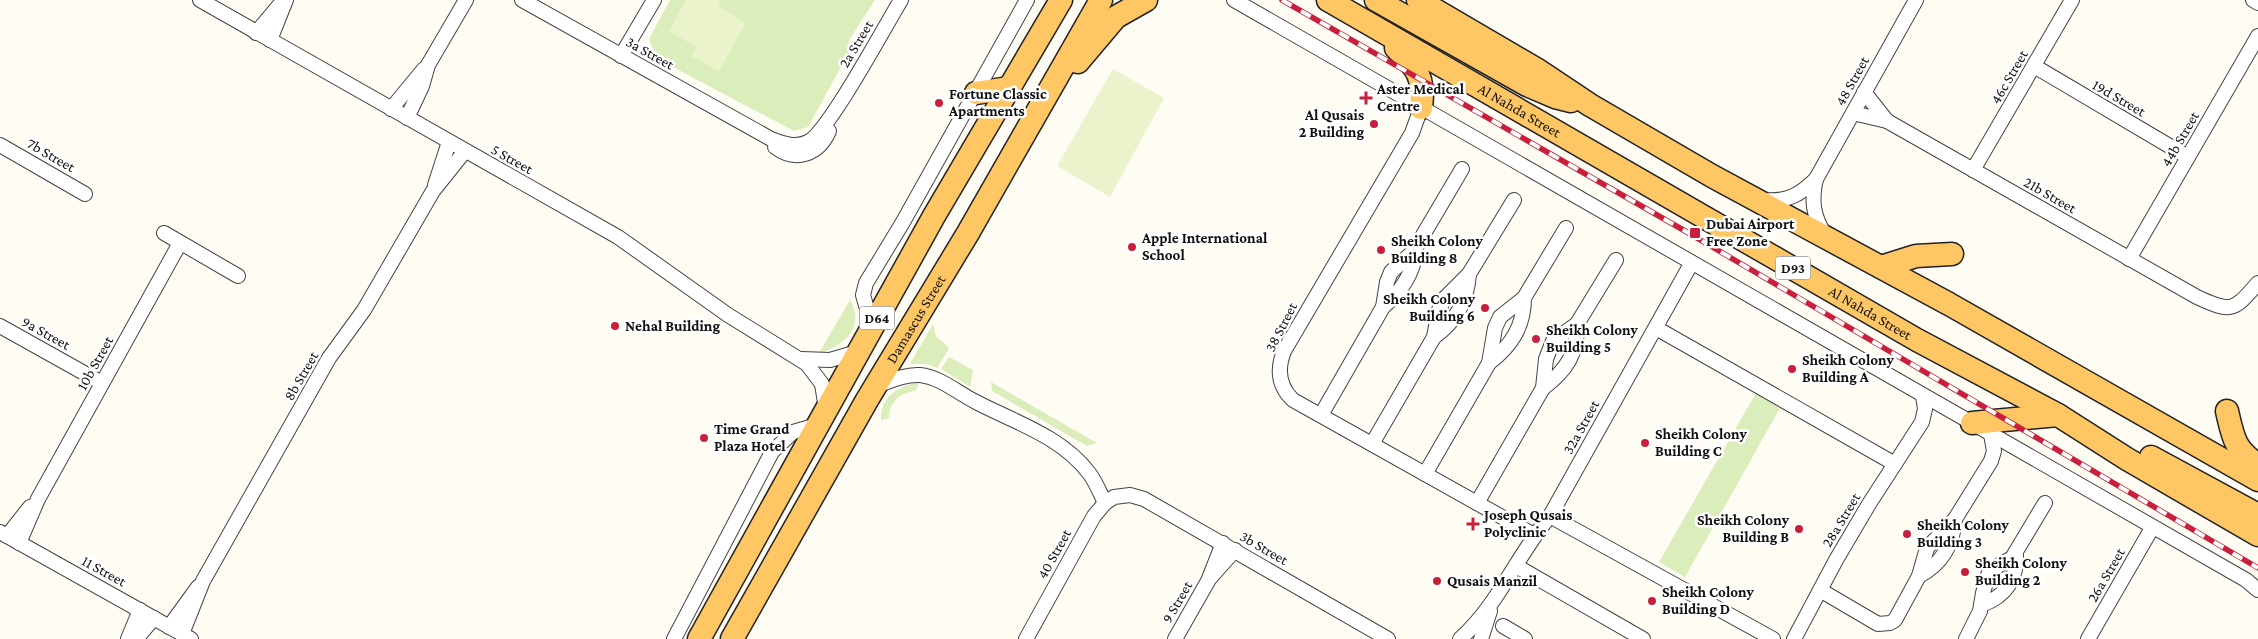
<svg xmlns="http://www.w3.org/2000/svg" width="2258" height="639" font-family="'Crimson Pro',serif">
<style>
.green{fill:#dbedba}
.pitch{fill:#ebf3cd}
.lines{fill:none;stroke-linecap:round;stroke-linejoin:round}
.minor-casing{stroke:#444;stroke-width:16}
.primary-casing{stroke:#222;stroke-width:25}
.minor{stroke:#fff;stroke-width:14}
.primary{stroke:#ffc664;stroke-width:22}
.rail-casing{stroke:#ca1f3c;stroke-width:5.5}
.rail{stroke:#fff;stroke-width:4;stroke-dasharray:11;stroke-linecap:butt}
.poi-dot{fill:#ca1f3c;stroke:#fff;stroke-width:2}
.labels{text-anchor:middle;stroke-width:5;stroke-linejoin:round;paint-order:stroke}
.shield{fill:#fff;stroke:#585858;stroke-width:1}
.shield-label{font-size:14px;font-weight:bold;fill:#111}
.street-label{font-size:15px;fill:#111;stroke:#fff}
.poi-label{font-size:15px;font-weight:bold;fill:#111;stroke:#fff;text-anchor:start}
</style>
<rect width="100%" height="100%" fill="#fffcf4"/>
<g class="green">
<path d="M670 0H875L849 40 848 54 808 127 794 131 656 58 649 39Z"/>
<path d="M850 300C866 326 844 347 819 353Z"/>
<path d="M933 324 936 336 949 348 937 368 927 364H910Z"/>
<path d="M949 357 973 370 970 387 941 369Z"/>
<path d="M920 382 915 391C902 392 888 402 889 418L881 420C880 395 900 386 920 382Z"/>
<path d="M991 382 1097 443 1087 446 992 391Z"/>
<path d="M1756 393 1780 408 1685 577 1659 562Z"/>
</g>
<g class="pitch">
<path d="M686 0H721L718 6 746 23 719 71 691 56 696 47 669 31Z"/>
<path d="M1113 69 1164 98 1110 197 1057 166Z"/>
</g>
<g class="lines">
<g class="minor-casing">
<g id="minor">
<path d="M200 0 618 237 728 315 807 364 822 384 826 409"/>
<path d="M522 0 771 139C784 144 796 148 808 142 829 131 885 26 901 0"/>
<path d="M1234 0 2246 580 2258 590"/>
<path d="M2253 0 2258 3"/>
<path d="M256 33 282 2"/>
<path d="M270 40 286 0"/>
<path d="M621 56 654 0"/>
<path d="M2034 66 2188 157"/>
<path d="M1864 92 1887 121 2197 297C2233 314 2234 310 2258 283"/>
<path d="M1421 108 1412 133 1284 351C1277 369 1278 386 1293 400L1534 535"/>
<path d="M391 109 424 69"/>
<path d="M1853 113 1887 121"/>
<path d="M407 118 422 86 428 65 466 0"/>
<path d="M0 145 85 194"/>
<path d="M775 147C796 163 819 154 829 131"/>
<path d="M1973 170 2072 0"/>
<path d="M1816 179C1811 200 1813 216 1825 235"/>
<path d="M435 185 449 142"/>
<path d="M1764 200C1787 202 1800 195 1816 179L1916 0"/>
<path d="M164 233 238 276"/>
<path d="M2129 259 2258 36"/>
<path d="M1383 307C1402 291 1414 273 1416 249"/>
<path d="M0 326 102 383"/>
<path d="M872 326 863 295 866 283 903 222 1027 0"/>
<path d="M1656 328 1895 464"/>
<path d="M1434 337C1456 321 1467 302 1469 274"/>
<path d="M801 359 830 360 857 352"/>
<path d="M1489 363C1511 346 1524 327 1524 298"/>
<path d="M876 386C890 381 905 374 920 375 940 377 958 393 976 402 1014 422 1061 436 1089 473 1096 482 1100 493 1105 503"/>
<path d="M1543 388C1566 371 1578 353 1577 324"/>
<path d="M1321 415 1383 307 1387 282 1391 272 1413 252 1462 169"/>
<path d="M1372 444 1434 337 1439 310 1444 299 1469 274 1514 200"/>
<path d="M1425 474 1489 363 1495 328 1500 317 1524 298 1566 228"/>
<path d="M1477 503 1543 388 1546 359 1553 341 1577 324 1616 260"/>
<path d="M1550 516 1773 639"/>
<path d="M0 532 191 639"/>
<path d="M7 536 30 507"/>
<path d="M19 543 38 499 180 243"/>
<path d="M1516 566 1643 639"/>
<path d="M1919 576C1942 564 1953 545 1955 519"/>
<path d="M1210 578 1235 550"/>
<path d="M1820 590 1878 624 1890 623 1895 620 1919 576 1927 548 1955 519 1991 461 1994 451 1991 434"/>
<path d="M1981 605C2006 597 2018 578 2016 552"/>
<path d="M1503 626 1525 639"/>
<path d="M169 627 198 587"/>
<path d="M182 634 203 581 329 358 364 310 433 191 465 151"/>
<path d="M128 639 140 610"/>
<path d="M136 639 154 618"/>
<path d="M674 639 772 452 793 432 817 425"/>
<path d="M1026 639 1094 516 1105 503 1114 497 1130 495 1144 499 1388 639"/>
<path d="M1175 639 1208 581 1223 543"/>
<path d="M1460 639C1499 604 1517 555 1550 516L1691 264"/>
<path d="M1481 639 1490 611"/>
<path d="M1794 639 1836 560 1869 504 1922 422 1925 409 1923 396"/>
<path d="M1966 639 1980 611 1983 593 1988 575 1996 567 2012 558 2045 503"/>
<path d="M2088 639 2152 528"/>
</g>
</g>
<g class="primary-casing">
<g id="primary">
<path id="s1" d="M1328 0 1917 340 2058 415 2127 459 2258 535"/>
<path d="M1376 0 1527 85 1555 97 1571 101"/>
<path d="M1418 0 1536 69 1590 105 1712 176 1949 304 2258 480"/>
<path d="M1396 48C1417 67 1425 78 1421 108"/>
<path d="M1078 62 1116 17 1146 0"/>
<path d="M976 93 1009 88"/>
<path d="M1881 267 1916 256 1952 254"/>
<path d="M2227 411C2233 437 2234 449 2258 465"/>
<path d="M1972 423 2058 415"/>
<path d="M2151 457 2258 515"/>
<path d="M699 639 934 216 1061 0"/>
<path id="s2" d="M732 639 867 400 968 233 1101 0"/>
</g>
</g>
<use href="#minor" class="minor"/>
<use href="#primary" class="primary"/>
<g class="rail-casing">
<path id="rail" d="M1282 0 1692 235 2258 568"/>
</g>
<use href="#rail" class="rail"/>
</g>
<g class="poi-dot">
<path d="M1363.5 90.5h5v5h5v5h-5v5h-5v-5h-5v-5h5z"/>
<circle cx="939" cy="103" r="5"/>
<circle cx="1374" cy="124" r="5"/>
<rect x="1689" y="227" width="12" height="12" rx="2.5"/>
<circle cx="1132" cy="247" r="5"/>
<circle cx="1381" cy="250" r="5"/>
<circle cx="1485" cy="308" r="5"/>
<circle cx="615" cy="326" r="5"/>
<circle cx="1536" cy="339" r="5"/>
<circle cx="1792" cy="369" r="5"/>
<circle cx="704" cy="438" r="5"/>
<circle cx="1645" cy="443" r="5"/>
<path d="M1470.5 516.5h5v5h5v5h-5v5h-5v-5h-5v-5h5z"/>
<circle cx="1799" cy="529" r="5"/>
<circle cx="1907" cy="534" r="5"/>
<circle cx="1965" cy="572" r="5"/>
<circle cx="1437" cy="581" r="5"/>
<circle cx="1652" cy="601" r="5"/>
</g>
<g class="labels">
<g class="shield">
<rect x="1775.5" y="256.5" width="35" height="23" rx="4"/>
<rect x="859.5" y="306.5" width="35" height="23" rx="4"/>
</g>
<g class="shield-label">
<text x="1793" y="273">D93</text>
<text x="877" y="323">D64</text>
</g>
<g class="street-label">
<text transform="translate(856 44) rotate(-59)" y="5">2a Street</text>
<text transform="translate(650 53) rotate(29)" y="5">3a Street</text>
<text transform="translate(2009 77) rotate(-60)" y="5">46c Street</text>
<text transform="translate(1852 81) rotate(-61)" y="5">48 Street</text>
<text transform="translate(2119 98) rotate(30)" y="5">19d Street</text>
<text dy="5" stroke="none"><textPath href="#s1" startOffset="221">Al Nahda Street</textPath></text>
<text transform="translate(2180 139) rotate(-60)" y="5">44b Street</text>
<text transform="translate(51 155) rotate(30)" y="5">7b Street</text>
<text transform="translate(512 159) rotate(29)" y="5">5 Street</text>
<text transform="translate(2050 195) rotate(30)" y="5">21b Street</text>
<text dy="5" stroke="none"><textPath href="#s1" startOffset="626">Al Nahda Street</textPath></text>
<text dy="5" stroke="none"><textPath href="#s2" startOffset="369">Damascus Street</textPath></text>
<text transform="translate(1281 327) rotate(-63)" y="5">38 Street</text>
<text transform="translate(46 333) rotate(29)" y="5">9a Street</text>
<text transform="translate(95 363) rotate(-61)" y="5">10b Street</text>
<text transform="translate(301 376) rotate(-60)" y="5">8b Street</text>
<text transform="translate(1581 427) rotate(-61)" y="5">32a Street</text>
<text transform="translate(1841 520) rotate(-59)" y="5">28a Street</text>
<text transform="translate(1264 548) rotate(30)" y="5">3b Street</text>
<text transform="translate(1054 554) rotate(-61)" y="5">40 Street</text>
<text transform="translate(104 571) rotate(29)" y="5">11 Street</text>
<text transform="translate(2106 575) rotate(-60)" y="5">26a Street</text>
<text transform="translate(1177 602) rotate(-60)" y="5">9 Street</text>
</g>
<g class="poi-label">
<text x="1377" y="94">Aster Medical<tspan x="1377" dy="17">Centre</tspan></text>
<text x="949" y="99">Fortune Classic<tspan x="949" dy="17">Apartments</tspan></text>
<text x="1364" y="120" text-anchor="end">Al Qusais<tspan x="1364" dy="17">2 Building</tspan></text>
<text x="1706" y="229">Dubai Airport<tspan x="1706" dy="17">Free Zone</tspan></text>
<text x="1142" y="243">Apple International<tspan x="1142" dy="17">School</tspan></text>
<text x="1391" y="246">Sheikh Colony<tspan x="1391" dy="17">Building 8</tspan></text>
<text x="1475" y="304" text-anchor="end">Sheikh Colony<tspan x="1475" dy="17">Building 6</tspan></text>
<text x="625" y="331">Nehal Building</text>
<text x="1546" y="335">Sheikh Colony<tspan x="1546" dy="17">Building 5</tspan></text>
<text x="1802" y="365">Sheikh Colony<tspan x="1802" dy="17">Building A</tspan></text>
<text x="714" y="434">Time Grand<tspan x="714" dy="17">Plaza Hotel</tspan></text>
<text x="1655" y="439">Sheikh Colony<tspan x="1655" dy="17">Building C</tspan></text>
<text x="1484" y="520">Joseph Qusais<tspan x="1484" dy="17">Polyclinic</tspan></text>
<text x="1789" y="525" text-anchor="end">Sheikh Colony<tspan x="1789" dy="17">Building B</tspan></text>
<text x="1917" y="530">Sheikh Colony<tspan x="1917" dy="17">Building 3</tspan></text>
<text x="1975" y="568">Sheikh Colony<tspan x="1975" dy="17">Building 2</tspan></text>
<text x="1447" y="586">Qusais Manzil</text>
<text x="1662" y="597">Sheikh Colony<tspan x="1662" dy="17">Building D</tspan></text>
</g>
</g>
</svg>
